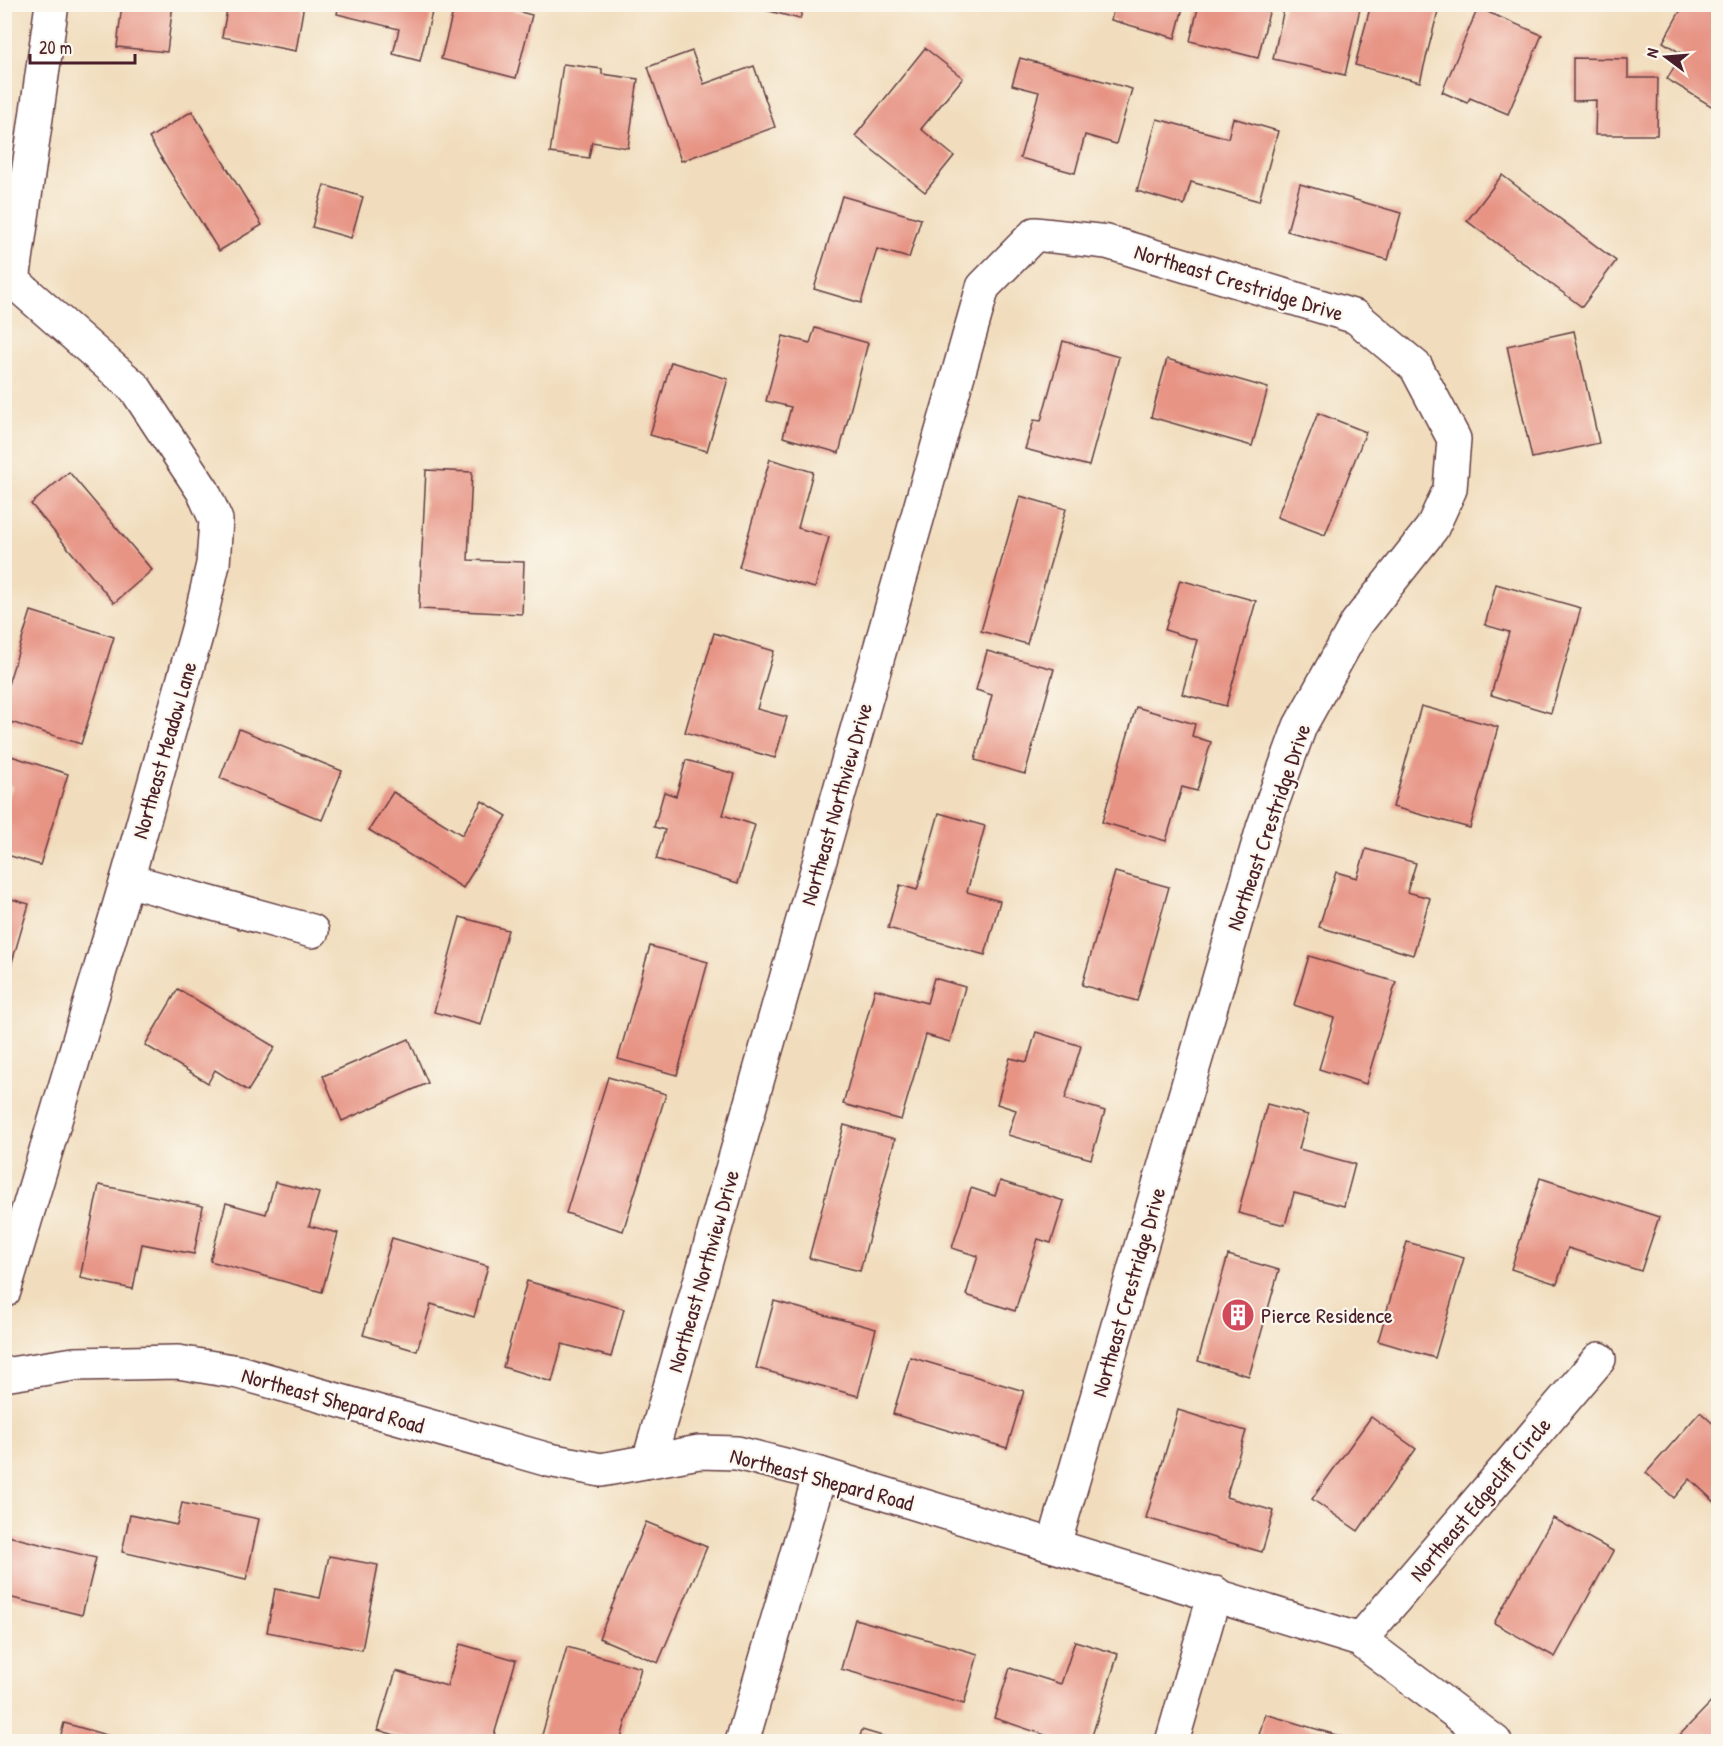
<svg xmlns="http://www.w3.org/2000/svg" width="1723" height="1746" font-family="'Patrick Hand',sans-serif">
<style>
.building{fill:#e79485}
.lines{fill:none;stroke-linecap:round;stroke-linejoin:round}
.minor-casing{stroke:#633c41;stroke-width:36}
.minor{stroke:#fff;stroke-width:33}
.labels{text-anchor:middle;stroke-width:4.5;stroke-linejoin:round;paint-order:stroke}
.street-label{font-size:22px;fill:#4a1f2b;stroke:#fbf7ec}
.poi-label{font-size:22px;fill:#4a1f2b;stroke:#fbf7ec;text-anchor:start}
</style>
<rect width="100%" height="100%" fill="#fbf7ec"/>
<filter id="ink" filterUnits="userSpaceOnUse"><feTurbulence type="fractalNoise" baseFrequency=".0167" numOctaves="2"/><feDisplacementMap in="SourceGraphic" scale="12" xChannelSelector="R" yChannelSelector="G"/><feConvolveMatrix kernelMatrix="1 2 1 2 8 2 1 2 1" color-interpolation-filters="sRGB"/></filter>
<filter id="wash" filterUnits="userSpaceOnUse"><feTurbulence type="fractalNoise" baseFrequency=".008" numOctaves="4" result="noise"/><feDisplacementMap in="SourceGraphic" scale="24" xChannelSelector="R" yChannelSelector="G"/><feGaussianBlur stdDeviation="1.35" result="paint"/><feColorMatrix in="noise" values="0 0 0 0 0 0 0 0 0 0 0 0 0 0 0 0 0 1.4 0 .05"/><feComposite in="paint" operator="in"/></filter>
<g filter="url(#wash)">
<rect width="100%" height="100%" fill="#f1ddbd"/>
<g id="blocks">
<g class="building">
<path d="M122 4H173L167 52 117 47Z"/>
<path d="M228 4H304L296 51 222 37Z"/>
<path d="M339 4H434L420 61 393 54 399 29 337 14Z"/>
<path d="M455 4H489L532 15 516 78 441 59Z"/>
<path d="M743 4H804L800 19Z"/>
<path d="M1115 4H1184L1175 38 1111 20Z"/>
<path d="M1199 4H1271L1258 58 1190 41Z"/>
<path d="M1285 4H1361L1345 75 1273 59Z"/>
<path d="M1371 4H1431L1439 7 1420 82 1355 65Z"/>
<path d="M1684 4H1714L1718 7V104L1716 109 1667 79 1682 54 1663 42Z"/>
<path d="M1478 8 1542 35 1508 114 1470 98 1467 103 1442 92Z"/>
<path d="M925 48 963 78 921 129 954 156 925 192 855 136Z"/>
<path d="M692 51 704 84 754 66 775 127 681 161 648 67Z"/>
<path d="M1020 58 1132 89 1116 144 1085 135 1075 173 1020 158 1039 92 1012 85Z"/>
<path d="M1573 58 1628 59V78H1658L1657 135H1595L1596 100 1573 101Z"/>
<path d="M563 64 602 69V74L638 79 628 148 592 142 589 158 550 153Z"/>
<path d="M192 111 262 225 219 251 149 138Z"/>
<path d="M1233 118 1278 131 1259 201 1191 182 1184 205 1137 191 1157 119 1228 138Z"/>
<path d="M1502 175 1616 261 1582 307 1467 221Z"/>
<path d="M1300 184 1401 213 1388 260 1287 231Z"/>
<path d="M324 185 363 197 351 238 312 227Z"/>
<path d="M842 196 921 219 909 258 877 249 861 303 814 289Z"/>
<path d="M815 328 868 343 839 453 783 437 791 407 766 401 783 336 810 343Z"/>
<path d="M1574 331 1599 443 1532 458 1507 346Z"/>
<path d="M1063 341 1119 357 1089 466 1025 449 1034 420 1041 421Z"/>
<path d="M1167 359 1268 388 1252 446 1151 417Z"/>
<path d="M671 362 728 379 707 451 650 435Z"/>
<path d="M1318 413 1366 432 1325 535 1277 517Z"/>
<path d="M770 459 813 472 798 528 829 537 815 588 739 567Z"/>
<path d="M426 470 472 472 468 560 524 562 522 614 419 609Z"/>
<path d="M69 472 152 570 114 603 31 504Z"/>
<path d="M1020 496 1066 509 1027 644 981 631Z"/>
<path d="M1180 580 1256 601 1226 706 1182 694 1197 640 1165 630Z"/>
<path d="M1496 584 1581 608 1551 713 1491 695 1509 632 1485 625Z"/>
<path d="M31 611 114 637 81 744 4 720V697Z"/>
<path d="M714 633 774 651 757 709 787 717 775 758 685 732Z"/>
<path d="M987 651 1054 669 1025 774 975 760 992 695 976 690Z"/>
<path d="M1421 706 1498 727 1470 828 1393 807Z"/>
<path d="M1136 707 1195 724 1192 736 1211 742 1197 791 1182 787 1166 841 1102 822Z"/>
<path d="M239 729 342 771 322 820 220 778Z"/>
<path d="M8 755 68 774 40 865 4 854V811L12 786 4 784V766Z"/>
<path d="M686 760 735 774 723 815 755 825 738 883 656 859 665 830 654 827 664 792 676 796Z"/>
<path d="M393 792 462 835 482 801 507 816 463 888 369 830Z"/>
<path d="M939 813 985 826 967 892 1000 901 985 955 888 928 900 885 917 890Z"/>
<path d="M1366 849 1416 863 1407 892 1430 898 1413 955 1319 927 1336 872 1357 878Z"/>
<path d="M1115 872 1169 887 1137 1001 1082 985Z"/>
<path d="M4 897 29 904 5 986H4Z"/>
<path d="M460 917 508 930 481 1025 434 1012Z"/>
<path d="M650 946 708 962 677 1075 618 1059Z"/>
<path d="M1309 956 1396 982 1366 1084 1319 1069 1334 1018 1294 1005Z"/>
<path d="M934 978 965 987 950 1042 926 1035 901 1120 843 1104 875 989 927 1003Z"/>
<path d="M178 989 275 1047 248 1091 215 1070 208 1083 145 1045Z"/>
<path d="M1036 1032 1081 1046 1065 1099 1105 1111 1091 1159 1008 1135 1016 1110 997 1104 1010 1058 1027 1062Z"/>
<path d="M409 1039 428 1083 342 1121 323 1076Z"/>
<path d="M608 1077 666 1094 623 1231 566 1213Z"/>
<path d="M1267 1104 1308 1115 1299 1149 1355 1164 1344 1206 1294 1193 1285 1225 1238 1213Z"/>
<path d="M844 1125 895 1139 860 1271 809 1258Z"/>
<path d="M1540 1178 1659 1217 1641 1271 1568 1248 1557 1284 1511 1269Z"/>
<path d="M1000 1181 1064 1201 1051 1243 1038 1239 1015 1311 966 1295 978 1256 952 1248 971 1188 995 1196Z"/>
<path d="M275 1182 319 1193 309 1226 338 1233 322 1292 210 1261 226 1203 266 1214Z"/>
<path d="M99 1185 203 1206 194 1254 142 1244 133 1289 80 1278Z"/>
<path d="M392 1238 488 1266 474 1317 431 1304 417 1351 363 1335Z"/>
<path d="M1407 1242 1464 1258 1435 1358 1378 1341Z"/>
<path d="M1228 1255 1279 1270 1249 1376 1198 1361Z"/>
<path d="M527 1281 624 1309 611 1357 562 1344 552 1382 503 1367Z"/>
<path d="M774 1301 876 1329 858 1396 756 1368Z"/>
<path d="M910 1357 1024 1391 1007 1448 893 1414Z"/>
<path d="M1178 1410 1246 1431 1226 1497 1274 1511 1262 1552 1146 1518Z"/>
<path d="M1700 1412 1718 1428V1505L1690 1479 1674 1498 1646 1473Z"/>
<path d="M1371 1417 1416 1449 1358 1531 1312 1499Z"/>
<path d="M182 1503 259 1519 246 1580 122 1552 130 1515 177 1525Z"/>
<path d="M1553 1518 1613 1551 1555 1657 1494 1623Z"/>
<path d="M646 1522 707 1547 658 1663 599 1638Z"/>
<path d="M4 1535 96 1558 82 1615 4 1596Z"/>
<path d="M329 1556 378 1565 362 1650 267 1632 275 1589 320 1598Z"/>
<path d="M855 1619 978 1654 964 1704 841 1669Z"/>
<path d="M1075 1641 1118 1654 1090 1742H1066L994 1718 1010 1668 1061 1684Z"/>
<path d="M460 1644 516 1660 492 1742H419L378 1730 396 1671 447 1686Z"/>
<path d="M567 1647 641 1668 620 1742H540Z"/>
<path d="M1718 1695V1742H1673Z"/>
<path d="M1265 1714 1357 1741V1742H1257Z"/>
<path d="M64 1723 110 1736 108 1742H59Z"/>
<path d="M862 1730 899 1741V1742H858Z"/>
</g>
</g>
</g>
<g filter="url(#ink)">
<use href="#blocks" fill-opacity="0" stroke="#633c41" stroke-width="1.5"/>
<g class="lines">
<g class="minor-casing">
<g id="minor">
<path d="M4 278 13 281 135 388 203 491 216 520 213 564 198 629 127 880 4 1291"/>
<path d="M13 281 52 4"/>
<path d="M127 880 312 931"/>
<path d="M4 1375 74 1364 178 1362 238 1372 549 1460 601 1470 699 1452 737 1453 820 1474 1360 1640 1495 1742"/>
<path d="M649 1461 983 287 1035 234 1107 242 1356 317 1416 367 1454 439 1450 489 1432 528 1357 623 1300 726 1263 828 1054 1545"/>
<path d="M1360 1640 1599 1359"/>
<path d="M742 1742 820 1474"/>
<path d="M1172 1742 1215 1593"/>
</g>
</g>
<use href="#minor" class="minor"/>
</g>
</g>
<defs>
<g id="building-disc" transform="scale(1.725)"><circle r="9.5" fill="#d1495b" stroke="#fbf7ec"/><path d="M-4-6H4V6H1V3H-1V6H-4ZM-2.5-4.3h1.7v1.8h-1.7ZM.8-4.3h1.7v1.8H.8ZM-2.5-1h1.7V.8h-1.7ZM.8-1h1.7V.8H.8Z" fill="#fff"/></g>
</defs>
<g fill-rule="evenodd">
<use href="#building-disc" x="1238" y="1315"/>
</g>
<g class="labels">
<g class="street-label">
<text transform="translate(1239 282) rotate(17)" y="8">Northeast Crestridge Drive</text>
<text transform="translate(164 750) rotate(-74)" y="8">Northeast Meadow Lane</text>
<text transform="translate(836 804) rotate(-74)" y="8">Northeast Northview Drive</text>
<text transform="translate(1268 827) rotate(-71)" y="8">Northeast Crestridge Drive</text>
<text transform="translate(703 1271) rotate(-74)" y="8">Northeast Northview Drive</text>
<text transform="translate(1128 1292) rotate(-74)" y="8">Northeast Crestridge Drive</text>
<text transform="translate(333 1400) rotate(16)" y="8">Northeast Shepard Road</text>
<text transform="translate(822 1479) rotate(15)" y="8">Northeast Shepard Road</text>
<text transform="translate(1480 1499) rotate(-50)" y="8">Northeast Edgecliff Circle</text>
</g>
<g class="poi-label">
<text x="1261" y="1323">Pierce Residence</text>
</g>
</g>
<rect width="1723" height="1746" fill="none" stroke="#fbf7ec" stroke-width="24"/>
<g transform="translate(1666 57) rotate(286)" stroke="#fbf7ec" stroke-width="4.5" paint-order="stroke">
<path d="M0-4.5L10 22L0 15L-10 22Z" fill="#4a1f2b"/>
<text y="-9" font-size="16" font-weight="bold" text-anchor="middle" fill="#4a1f2b">N</text>
</g>
<path d="M30 54v9h105v-9" fill="none" stroke="#4a1f2b" stroke-width="3"/>
<text x="39" y="54" font-size="18" fill="#4a1f2b" stroke="#fbf7ec" stroke-width="4.5" paint-order="stroke">20 m</text>
</svg>
